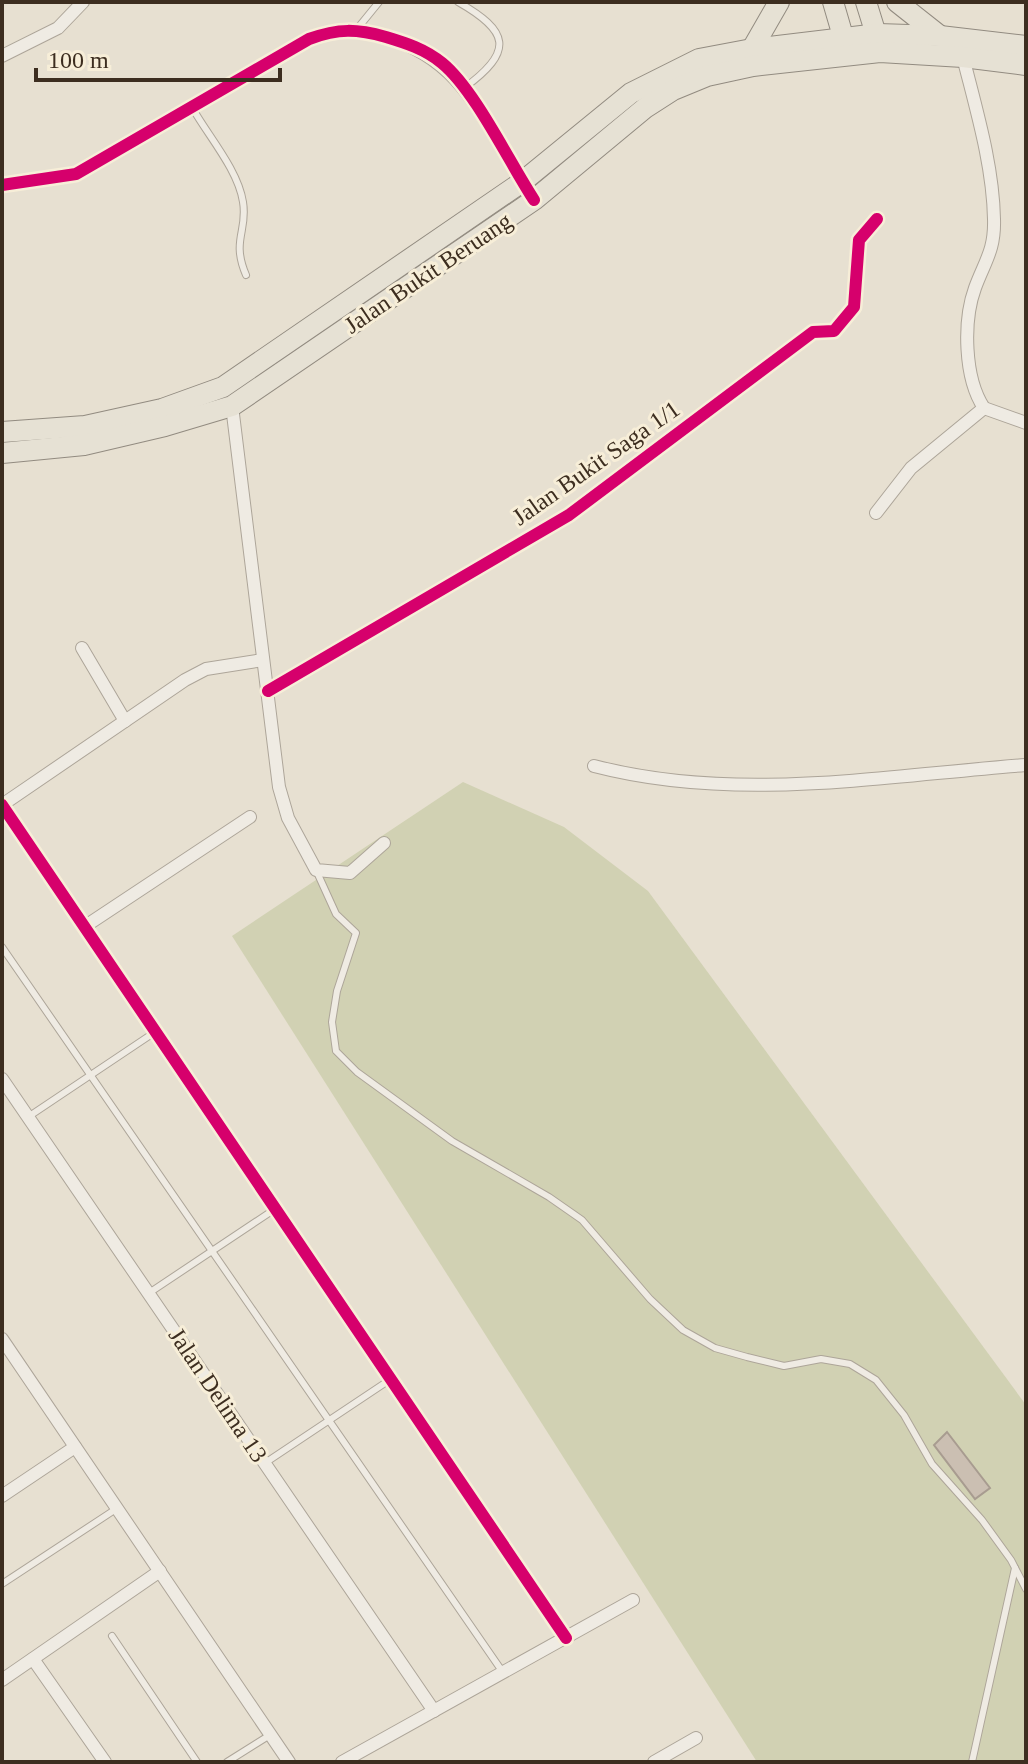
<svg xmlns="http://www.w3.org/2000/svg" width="1028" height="1764" font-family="'Times New Roman',serif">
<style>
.cemetery{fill:#d1d1b3}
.building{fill:#cbbfb2;stroke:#a89c90;stroke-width:2}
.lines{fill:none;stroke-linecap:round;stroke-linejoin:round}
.lane-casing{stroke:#ada599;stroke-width:8}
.street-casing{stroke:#ada599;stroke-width:14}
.primary-casing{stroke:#928b80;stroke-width:22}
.lane{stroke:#efebe3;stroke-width:6}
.street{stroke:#efebe3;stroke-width:12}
.primary{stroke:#e6e1d4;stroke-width:20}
.cycleway-casing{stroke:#f7eed8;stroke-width:17}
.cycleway{stroke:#d6006c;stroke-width:12}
.labels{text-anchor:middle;stroke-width:6;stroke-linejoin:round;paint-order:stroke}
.street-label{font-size:24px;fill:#3d2e20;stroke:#f7eed8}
</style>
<rect width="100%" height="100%" fill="#e7e0d1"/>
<path class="cemetery" d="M463 782 564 827 648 891 1026 1405V1762H757L232 936Z"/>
<path class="building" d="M947 1432 990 1488 975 1499 934 1445Z"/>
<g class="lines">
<g class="lane-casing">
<g id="lane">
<path d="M458 2C509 31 515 51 464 88"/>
<path d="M357 29 379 2"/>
<path d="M193 109C209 137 238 170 243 202 248 231 231 240 246 275"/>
<path d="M316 870 336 914 356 933 337 991 332 1022 336 1051 357 1072 452 1141 549 1197 582 1220 650 1299 683 1330 715 1348 747 1357 784 1366 821 1359 850 1364 876 1380 904 1415 932 1464 982 1520 1011 1560 1026 1589"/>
<path d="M2 947 502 1671"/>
<path d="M28 1117 155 1032"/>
<path d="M149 1293 275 1209"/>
<path d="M265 1463 391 1379"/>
<path d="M2 1584 116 1509"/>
<path d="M112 1636 197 1762"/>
<path d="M227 1762 270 1735"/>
<path d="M972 1762 1015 1568"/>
</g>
</g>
<g class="street-casing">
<g id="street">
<path d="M2 56 58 28 83 2"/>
<path d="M963 57C976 109 993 165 994 219 995 250 985 261 975 288 963 321 964 378 984 408L1026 423"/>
<path d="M2 185 76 174 309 39C339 28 357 28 386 37 465 61 482 120 524 184"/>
<path d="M232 406 279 787 288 818 316 870 350 873 384 843"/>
<path d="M876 513 911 468 984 408"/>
<path d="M82 648 125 721"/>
<path d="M268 691 569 515 813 332 834 331 854 307 859 240 877 219"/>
<path d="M594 766C736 803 882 776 1026 765"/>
<path d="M2 805 566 1638"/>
<path d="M2 805 185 680 206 669 263 660"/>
<path d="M84 927 250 817"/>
<path d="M2 1079 434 1711"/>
<path d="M2 1339 289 1762"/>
<path d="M2 1496 75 1447"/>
<path d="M33 1659 105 1762"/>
<path d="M2 1680 160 1571"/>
<path d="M342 1762 633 1600"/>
<path d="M654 1762 696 1738"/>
</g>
</g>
<g class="primary-casing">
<g id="primary">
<path d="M833 2 847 50"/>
<path d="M866 2 879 44"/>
<path d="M897 2 940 36"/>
<path d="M752 49 779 2"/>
<path d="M2 432 85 426 162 409 223 387 522 182 631 93 699 59 752 49 878 34 940 36 1026 46"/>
<path d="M2 453 84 445 165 426 232 406 534 200 645 108 673 90 707 76 753 66 880 52 963 57 1026 65"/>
</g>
</g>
<use href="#lane" class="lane"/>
<use href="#street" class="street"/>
<use href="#primary" class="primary"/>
<g class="cycleway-casing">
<g id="cycleway">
<path d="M2 185 76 174 309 39C339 28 357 29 386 37 406 43 425 49 442 63 475 90 509 162 534 200"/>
<path d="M268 691 569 515 813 332 834 331 854 307 859 240 877 219"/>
<path d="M2 805 566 1638"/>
</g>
</g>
<use href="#cycleway" class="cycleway"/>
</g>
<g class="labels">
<g class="street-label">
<text transform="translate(428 273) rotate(-34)" y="8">Jalan Bukit Beruang</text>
<text transform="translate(596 463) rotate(-35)" y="8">Jalan Bukit Saga 1/1</text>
<text transform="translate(218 1395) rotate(56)" y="8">Jalan Delima 13</text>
</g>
</g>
<rect width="1028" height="1764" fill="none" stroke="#3d2e20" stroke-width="8"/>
<path d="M36 68v12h244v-12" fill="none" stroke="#3d2e20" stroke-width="4"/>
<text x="48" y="68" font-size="24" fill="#3d2e20" stroke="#f7eed8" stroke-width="6" paint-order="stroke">100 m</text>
</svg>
